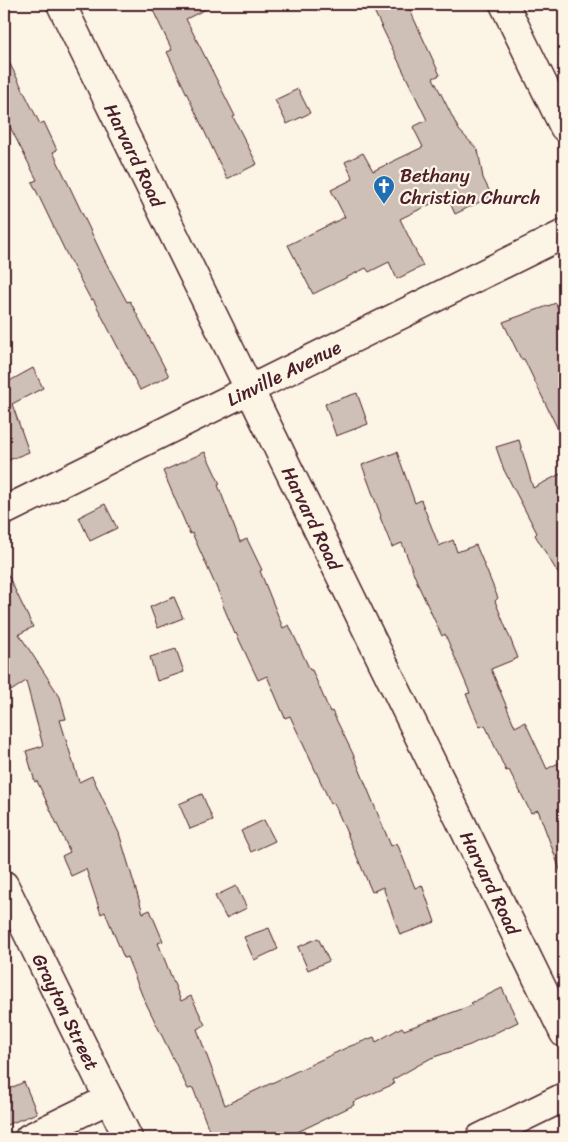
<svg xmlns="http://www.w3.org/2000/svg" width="568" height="1142" font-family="Sriracha,sans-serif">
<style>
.building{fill:#cfc0b7;stroke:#4a1f2b}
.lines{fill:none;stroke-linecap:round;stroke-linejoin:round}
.minor-casing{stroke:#4a1f2b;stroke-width:31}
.minor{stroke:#fcf5e5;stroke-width:28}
.labels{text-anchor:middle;stroke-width:4.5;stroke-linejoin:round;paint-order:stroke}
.street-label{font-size:19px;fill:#4a1f2b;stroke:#fcf5e5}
.poi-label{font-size:19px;fill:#4a1f2b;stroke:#fcf5e5;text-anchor:start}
</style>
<rect width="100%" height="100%" fill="#fcf5e5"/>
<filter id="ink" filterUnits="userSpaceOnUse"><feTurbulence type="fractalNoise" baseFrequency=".02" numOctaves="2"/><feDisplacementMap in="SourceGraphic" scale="10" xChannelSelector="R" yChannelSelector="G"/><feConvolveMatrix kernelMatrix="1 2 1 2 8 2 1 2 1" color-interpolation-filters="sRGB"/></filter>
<g filter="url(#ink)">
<g class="building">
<path d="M150 4H216L186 19 235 116 233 117 257 164 227 179 167 52 172 50Z"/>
<path d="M389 4H407L440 75 433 78 459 130 478 150 483 178 492 196 455 214 447 196 400 219 423 266 397 279 389 262 369 272 366 268 313 294 288 245 345 217 331 190 353 179 345 162 363 153 373 171 423 147 413 127 427 120 374 11Z"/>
<path d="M4 52 40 124 44 122 57 150 53 152 104 259 127 302 130 301 169 376 140 390 93 299 91 300 68 257 32 182 37 180 4 115Z"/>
<path d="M298 89 310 113 287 124 275 100Z"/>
<path d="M556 303 564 327V442L524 359H521L503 322Z"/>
<path d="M33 368 43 388 12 404 29 452 4 462V384Z"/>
<path d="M357 393 368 424 336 436 325 404Z"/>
<path d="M519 440 533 488 564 472V583L535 535 537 533 504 470 496 447Z"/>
<path d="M205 452 220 484 218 485 240 542 247 539 262 570 260 571 283 628 289 625 310 670H312L330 712 332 711 354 756 391 846 397 843 415 888 422 885 435 922 400 935 383 887 372 892 334 803 331 804 290 716 285 718 267 676 258 680 236 633 235 634 222 603 223 602 192 533 190 534 163 471Z"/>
<path d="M397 452 415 503 421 500 439 546 453 540 457 552 476 545 498 598 495 601 518 658 491 669 515 727 525 722 547 769 564 760V874L562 875 538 810 531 813 509 770 506 771 485 725 480 727 466 694 470 693 445 634 442 636 419 587 402 543 392 547 380 517 381 516 362 465Z"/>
<path d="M105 504 117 528 90 541 79 517Z"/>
<path d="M4 567 33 627 19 634 60 697 66 719 60 720 79 782 92 776 119 833 143 913 150 910 163 941 158 943 181 1001 191 996 205 1025 197 1029 225 1105 348 1047 374 1037 376 1042 402 1027 404 1030 473 1005 471 1003 502 988 518 1022 470 1045 431 1058 392 1080 394 1084 353 1102 354 1105 285 1138H212L193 1088 188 1089 142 995 127 957 124 958 105 912 101 914 86 869 71 876 62 856 70 852 37 781 35 782 26 751 43 746 26 681 11 691 4 680Z"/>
<path d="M174 597 183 618 158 628 150 607Z"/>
<path d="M176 649 184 672 157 681 150 657Z"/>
<path d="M202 794 213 820 190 829 179 804Z"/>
<path d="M264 820 275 841 251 852 241 831Z"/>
<path d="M236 886 247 908 226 918 215 896Z"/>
<path d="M269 928 278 949 254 960 244 937Z"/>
<path d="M318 938 329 961 308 970 298 947Z"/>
<path d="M24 1082 37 1113 4 1126V1091Z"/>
</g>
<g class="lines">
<g class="minor-casing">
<g id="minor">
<path id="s1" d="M61 4 564 1033"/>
<path d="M504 4 564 127"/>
<path id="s2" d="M4 511 564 234"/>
<path id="s3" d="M4 885 128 1138"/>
<path d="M29 1138 109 1099"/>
<path d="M480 1138 564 1097"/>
</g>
</g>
<use href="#minor" class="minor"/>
</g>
</g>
<defs>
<g id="church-pin" transform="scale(1.125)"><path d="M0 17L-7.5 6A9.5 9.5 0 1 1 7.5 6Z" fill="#1f6fb2" stroke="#fcf5e5"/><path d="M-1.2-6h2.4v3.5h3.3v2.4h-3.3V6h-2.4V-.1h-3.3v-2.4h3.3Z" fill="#fff"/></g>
</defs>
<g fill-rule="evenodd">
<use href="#church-pin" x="384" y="186"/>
</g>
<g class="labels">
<g class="street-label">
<text dy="7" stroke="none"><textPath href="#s1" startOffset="168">Harvard Road</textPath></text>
<text dy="7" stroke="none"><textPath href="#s2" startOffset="312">Linville Avenue</textPath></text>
<text dy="7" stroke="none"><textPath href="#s1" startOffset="572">Harvard Road</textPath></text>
<text dy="7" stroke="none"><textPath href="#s1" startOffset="978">Harvard Road</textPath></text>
<text dy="7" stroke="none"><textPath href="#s3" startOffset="141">Grayton Street</textPath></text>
</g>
<g class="poi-label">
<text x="400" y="182">Bethany<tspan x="400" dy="22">Christian Church</tspan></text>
</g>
</g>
<rect width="568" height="1142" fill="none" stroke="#fcf5e5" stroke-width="20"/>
<rect x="10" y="10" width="548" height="1122" fill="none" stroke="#4a1f2b" stroke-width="2" filter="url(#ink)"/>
</svg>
